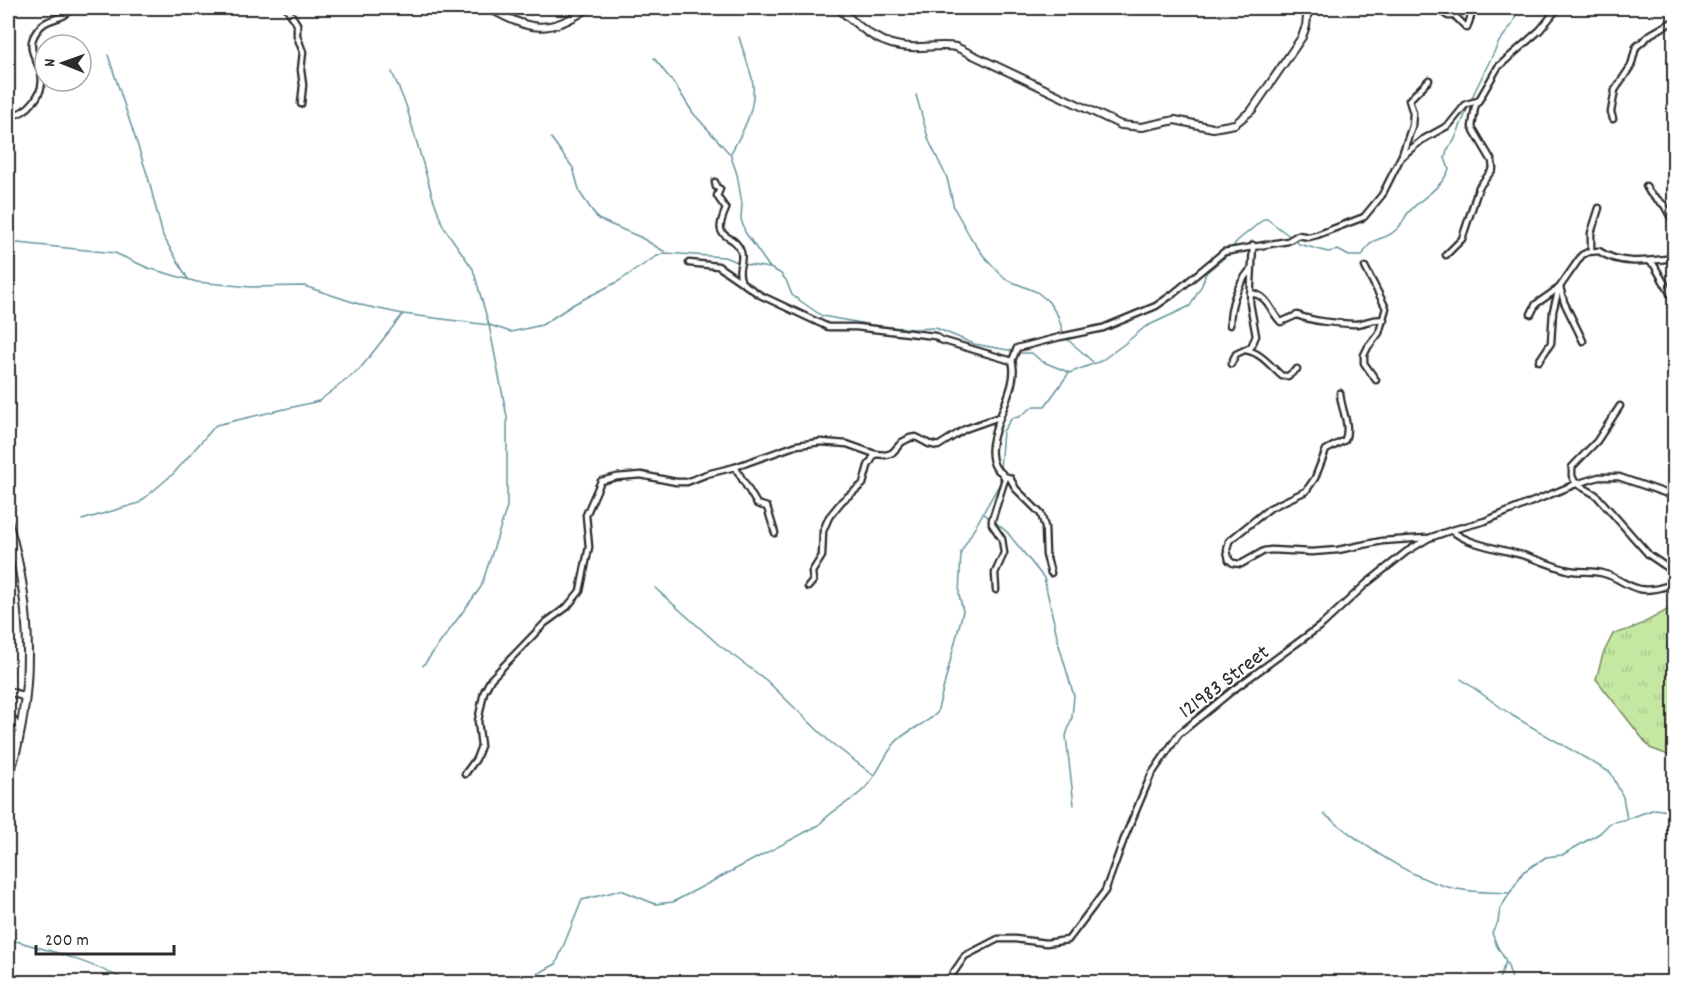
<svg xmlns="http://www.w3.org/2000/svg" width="1682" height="990" font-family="Dekko,sans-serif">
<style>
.grass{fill:url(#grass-tufts);stroke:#788966;stroke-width:1.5}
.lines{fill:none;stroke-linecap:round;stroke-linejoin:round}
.stream{stroke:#63939b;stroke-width:1.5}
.minor-casing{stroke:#2b2b2b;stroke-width:9}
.tertiary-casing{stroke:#2b2b2b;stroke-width:10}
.secondary-casing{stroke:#2b2b2b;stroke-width:11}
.minor{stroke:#fff;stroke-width:4.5}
.tertiary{stroke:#fff;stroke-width:6}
.secondary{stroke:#fff;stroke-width:7}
.labels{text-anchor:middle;stroke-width:4.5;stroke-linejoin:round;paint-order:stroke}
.street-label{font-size:22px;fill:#2b2b2b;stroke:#fff}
</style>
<defs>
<pattern id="grass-tufts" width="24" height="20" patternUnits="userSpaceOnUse" patternTransform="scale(1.5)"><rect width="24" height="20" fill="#c4e7a1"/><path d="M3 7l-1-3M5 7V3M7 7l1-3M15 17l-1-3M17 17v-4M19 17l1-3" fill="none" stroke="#a9c68b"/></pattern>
</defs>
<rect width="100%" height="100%" fill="#fff"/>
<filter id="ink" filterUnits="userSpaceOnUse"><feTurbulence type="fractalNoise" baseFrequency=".0167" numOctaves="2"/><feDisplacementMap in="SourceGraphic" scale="12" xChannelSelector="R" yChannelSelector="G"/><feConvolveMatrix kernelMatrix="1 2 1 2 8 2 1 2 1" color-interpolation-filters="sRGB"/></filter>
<g filter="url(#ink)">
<path class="grass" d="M1674 606V767L1671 756 1650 748 1596 679 1603 654 1613 634C1636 629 1655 617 1674 606Z"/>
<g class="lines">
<g class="stream">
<path d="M108 55 148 177 163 236 188 279"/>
<path d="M654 58 678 89 693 113 730 154 737 174 742 204 741 219 745 232 770 268"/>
<path d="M392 72 406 105 432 195 443 226 473 269 489 325 507 417V507L481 587 423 666"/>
<path d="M916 95 929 141 947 178 954 208 971 238 983 255 1005 279 1037 292 1048 301 1058 316 1063 332"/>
<path d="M551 138 573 168 580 193 598 219 640 237 665 252"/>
<path d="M731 153C744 129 758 106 752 78 748 64 743 51 739 37"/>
<path d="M1294 240 1299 244 1328 252 1338 250 1349 256H1362C1374 232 1382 244 1397 229 1402 225 1404 218 1408 213 1421 197 1441 190 1449 169L1445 158 1447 150 1454 141 1475 91 1499 42 1512 25 1519 8"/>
<path d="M8 242 115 253 148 268 197 282 251 287 304 286 365 306 403 314 489 325 511 332 542 325 574 304 619 281 655 257 665 253 724 257 738 262"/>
<path d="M1232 248 1237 241 1264 219H1267L1291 237"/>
<path d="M743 264 770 268 780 273 786 280 792 295 822 316 872 325 912 329 936 328 974 344 1014 351"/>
<path d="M1065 338C1075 345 1084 354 1093 362"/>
<path d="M1018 353H1032L1041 361 1068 372"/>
<path d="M1000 468 1003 431 1012 418 1019 417 1034 406H1045L1069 373 1101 361 1123 345 1145 327 1190 306 1202 285 1206 273 1230 253"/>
<path d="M983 513 989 518"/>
<path d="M82 520 139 503 174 473 216 425 319 401 359 370 403 314"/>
<path d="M994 521 1007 532 1044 578 1059 645 1074 696 1072 717 1066 736 1074 805"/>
<path d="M655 588 719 645 766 680 829 741 873 775"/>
<path d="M1461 679 1513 716 1611 773 1623 797 1627 819"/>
<path d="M1324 814C1362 843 1399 872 1444 886 1464 892 1488 892 1509 893"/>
<path d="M8 939C50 950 90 962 129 982"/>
<path d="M1507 963 1513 982"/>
<path d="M522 982 556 964 582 900 621 890 655 904 673 902 819 825C834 807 853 802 866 787 878 774 884 756 895 743 906 730 925 725 937 713L963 611 959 595 961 552 1000 483V473"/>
<path d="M1498 982 1506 961 1497 946 1492 933 1498 922 1500 909 1523 872 1546 857 1562 855 1600 833 1610 823 1627 819 1655 809 1668 811 1674 807"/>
</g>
<g class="minor-casing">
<g id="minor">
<path d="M287 8 297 24V36L303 52 301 70 303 85 301 104"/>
<path d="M1439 10 1448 16H1455L1467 28 1472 13 1471 8"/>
<path d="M8 71 9 66"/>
<path d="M8 96 9 116C28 114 46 93 41 73 38 61 28 51 33 38 44 13 61 24 72 8"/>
<path d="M1613 119 1611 112 1615 90 1631 66 1636 47 1651 34 1674 21"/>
<path d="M1402 155 1412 126 1413 113 1409 100 1429 80"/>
<path d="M715 182 716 187 720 189 717 196 726 209C710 244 734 230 741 252 744 262 736 269 741 280"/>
<path d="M1646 186 1650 193 1664 205 1674 223"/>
<path d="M1591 251V233L1599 208"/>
<path d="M1446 255 1462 239 1479 187 1493 169 1492 161 1472 127 1475 107 1498 67 1540 30 1558 8"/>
<path d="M1650 262 1654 265 1674 300"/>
<path d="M689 263 718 266 760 295 828 327H856L935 336 941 340 1012 361"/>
<path d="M1365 267 1386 308 1379 333 1368 347 1364 355V363L1376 380"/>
<path d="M1560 287 1564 302 1583 341"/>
<path d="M1250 293C1269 295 1270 312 1281 322L1297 315C1314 322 1336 323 1355 324 1365 324 1374 317 1384 320"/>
<path d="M1531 314 1536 304 1559 288 1582 255 1588 252 1599 251C1620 266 1650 261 1674 258"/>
<path d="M1230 325C1230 304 1237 286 1250 270"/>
<path d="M1246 350C1262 353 1271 367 1282 376H1288L1297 369"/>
<path d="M1012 361 1017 348 1060 337 1103 328 1156 306 1173 294 1224 252 1288 241 1298 235 1309 237 1317 235 1364 217 1382 195 1401 157 1422 140 1449 125 1466 104 1478 101"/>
<path d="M1539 361 1551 343 1553 311 1559 288"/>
<path d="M1231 364 1236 354 1251 347 1256 336 1250 303 1253 245"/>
<path d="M1340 393C1341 410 1351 424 1345 440L1326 450 1315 478 1306 491 1270 508 1229 541 1227 550 1229 560 1233 563 1241 564 1264 551 1271 550 1312 552 1338 550 1382 541 1426 538"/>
<path d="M735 467 757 504 767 507 775 533"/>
<path d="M1004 476 1010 478 1016 489 1041 514 1045 527 1046 555 1051 573"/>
<path d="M1576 484 1572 476V467L1597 441 1620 406"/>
<path d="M1577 484 1596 495 1649 555 1674 572"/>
<path d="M1452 530C1465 545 1509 550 1529 557 1542 561 1555 567 1568 570 1581 573 1593 570 1605 574 1617 577 1626 586 1639 589 1650 591 1664 588 1674 583"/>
<path d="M808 587 813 581 812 572 822 556 823 531 829 517 842 501 863 484 868 466 875 454"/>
<path d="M996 590 995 573 1004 553 1002 539 992 524V520L1005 479C1003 472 1001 473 997 469 992 464 991 453 992 446 994 420 1020 384 1012 361"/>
<path d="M465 774 476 759 481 746 478 721 484 692 491 679 545 623 567 607 580 591 589 547 586 515 601 481 617 477 641 475 676 482H687L707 474 735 467 797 445 821 442 847 444 875 454 886 455 892 453 902 442 910 438 916 437 929 444 938 446 965 429 999 417"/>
<path d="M947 982 965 956 998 939H1015L1046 943 1068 940 1105 891 1124 839 1151 775 1179 734 1233 690 1323 624 1367 583 1406 552 1429 538 1452 530 1485 521 1576 484 1599 477H1619L1674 496"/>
</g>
</g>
<g class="tertiary-casing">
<g id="tertiary">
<path d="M489 8C531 31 547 35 589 8"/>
<path d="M838 8C860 27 878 46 910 47 926 48 941 44 956 47L1121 125 1142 127 1175 120 1213 128 1235 124 1252 110 1302 37 1306 26 1308 8"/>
<path d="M8 691 25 697"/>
<path d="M8 713 20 731"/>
</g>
</g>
<g class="secondary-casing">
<path id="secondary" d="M8 523C33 606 35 696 8 779"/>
</g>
<use href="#minor" class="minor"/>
<use href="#tertiary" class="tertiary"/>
<use href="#secondary" class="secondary"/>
</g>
</g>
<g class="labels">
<g class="street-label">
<text transform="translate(1223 680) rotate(-37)" y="8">121983 Street</text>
</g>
</g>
<rect width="1682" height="990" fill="none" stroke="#fff" stroke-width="30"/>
<rect x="15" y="15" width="1652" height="960" fill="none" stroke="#2b2b2b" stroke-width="2" filter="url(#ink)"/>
<g transform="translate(63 63) rotate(271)"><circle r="28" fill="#ffffff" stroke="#aaaaaa" stroke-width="1.5"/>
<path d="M0-4.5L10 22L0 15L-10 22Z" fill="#2b2b2b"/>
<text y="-9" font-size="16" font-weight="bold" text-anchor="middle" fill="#2b2b2b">N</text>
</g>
<path d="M36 945v9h138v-9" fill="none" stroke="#2b2b2b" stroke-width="3"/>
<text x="45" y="945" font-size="18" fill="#2b2b2b" stroke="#ffffff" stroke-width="4.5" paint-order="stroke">200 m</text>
</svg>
